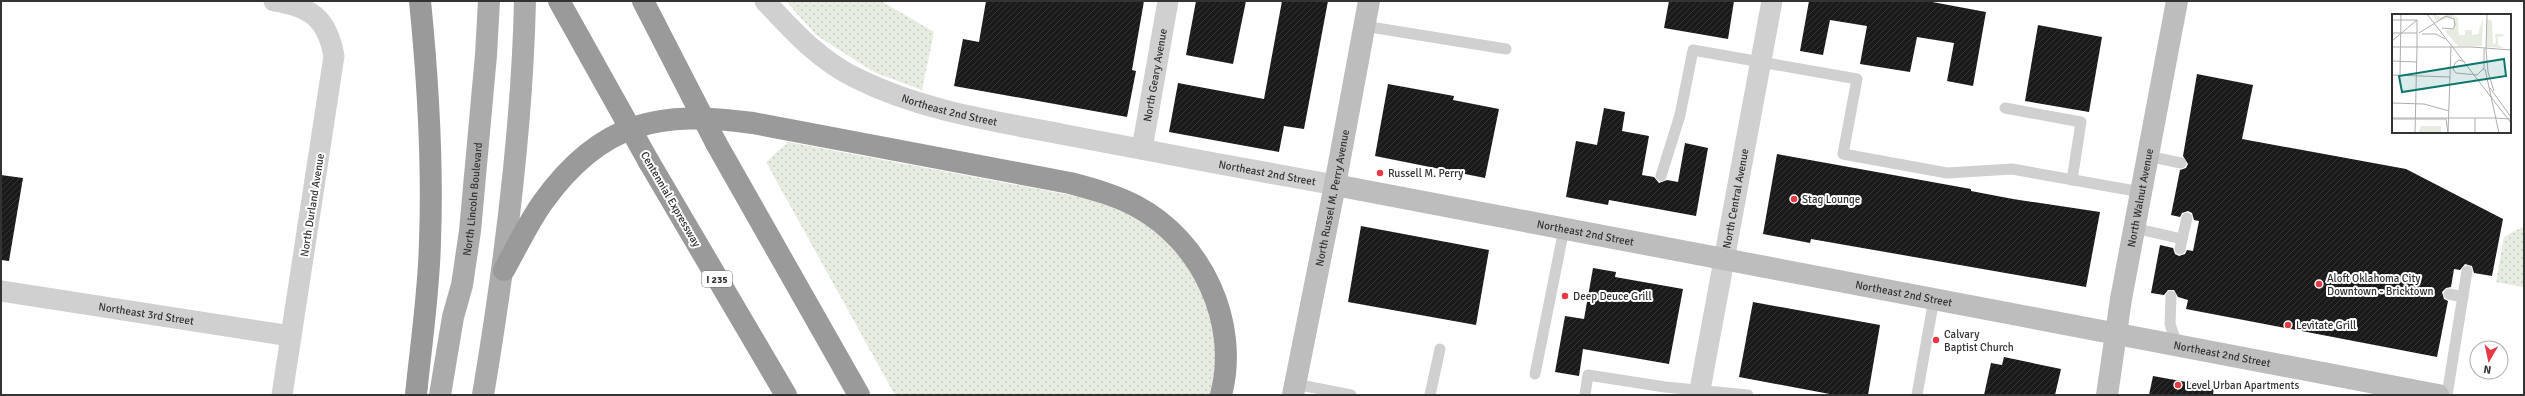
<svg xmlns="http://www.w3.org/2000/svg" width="2525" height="396" font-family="Signika,sans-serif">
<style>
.green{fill:url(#green-dots)}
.building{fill:url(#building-hatch)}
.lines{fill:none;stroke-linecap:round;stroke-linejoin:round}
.lane{stroke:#d0d0d0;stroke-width:11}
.street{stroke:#d0d0d0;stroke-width:21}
.secondary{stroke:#bdbdbd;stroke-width:22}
.primary{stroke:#ababab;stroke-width:22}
.highway{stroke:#9a9a9a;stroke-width:22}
.highway-bridge{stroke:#9a9a9a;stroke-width:22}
.poi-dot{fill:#e63946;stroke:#fff;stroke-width:1.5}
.labels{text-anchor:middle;stroke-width:4;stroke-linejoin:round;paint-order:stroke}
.shield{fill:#fff;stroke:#707070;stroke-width:1}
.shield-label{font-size:10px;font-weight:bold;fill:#333}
.street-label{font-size:11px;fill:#333;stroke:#fff}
.poi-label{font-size:11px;fill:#333;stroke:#fff;text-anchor:start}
.inset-road{fill:none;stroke:#adadad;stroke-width:1}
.view{fill:#0f766e;fill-opacity:0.15;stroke:#0f766e;stroke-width:2}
.inset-edge{fill:none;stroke:#333;stroke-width:2}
</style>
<defs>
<pattern id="green-dots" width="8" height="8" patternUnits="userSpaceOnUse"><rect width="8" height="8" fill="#e6ecdf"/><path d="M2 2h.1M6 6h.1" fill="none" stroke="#c6cbc0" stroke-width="1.8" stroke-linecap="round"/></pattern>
<pattern id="building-hatch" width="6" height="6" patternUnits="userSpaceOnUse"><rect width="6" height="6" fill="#1a1a1a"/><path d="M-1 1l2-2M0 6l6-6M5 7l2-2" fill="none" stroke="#333"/></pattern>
</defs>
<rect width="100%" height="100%" fill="#fff"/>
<g class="green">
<path d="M786 1H881L934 32 922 90 874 72 816 35Z"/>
<path d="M788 142 1070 195C1083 198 1097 200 1109 204 1167 224 1210 284 1215 343 1216 360 1214 378 1211 395H895L766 162Z"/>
<path d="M2524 226V287L2496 282 2504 237Z"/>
</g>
<g class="building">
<path d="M986 1H1144L1132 70 1136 71 1127 117 954 86 963 39 979 42Z"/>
<path d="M1196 1H1246L1233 64 1186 55Z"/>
<path d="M1282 1H1328L1304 129 1284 126 1279 152 1169 132 1178 83 1264 99Z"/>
<path d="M1669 1H1734L1728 39 1664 28Z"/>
<path d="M1809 1H1927L1986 12 1973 86 1947 81 1954 43 1917 37 1910 72 1860 64 1867 26 1830 20 1823 55 1800 51Z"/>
<path d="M2038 25 2102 37 2089 112 2025 101Z"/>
<path d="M2197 74 2253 85 2242 139 2406 169 2503 219 2492 276 2474 273 2472 266 2465 264 2460 270 2454 269 2451 287 2446 288 2442 292 2444 299 2448 301 2437 357 2186 309 2188 300 2178 297 2174 290H2168L2164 295 2151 293 2160 245 2173 248 2175 254 2179 256 2185 254 2187 250 2193 251 2199 221 2194 220 2192 213 2188 211 2182 213 2180 217 2171 215 2180 170 2186 168 2188 164 2183 156Z"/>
<path d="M1388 84 1454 96 1453 100 1499 109 1485 178 1375 156Z"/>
<path d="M1604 108 1625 112 1622 131 1649 136 1642 175 1654 177 1659 183 1667 180 1678 182 1685 143 1708 148 1696 216 1609 200 1608 205 1566 197 1576 141 1597 145Z"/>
<path d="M1777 154 1971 189V191L2013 199 2100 212 2086 287 1811 239 1810 243 1763 234Z"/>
<path d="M1 175 23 178 9 261 1 260Z"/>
<path d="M1361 226 1489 250 1476 325 1348 302Z"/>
<path d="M1593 268 1616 272 1615 277 1683 289 1669 364 1583 349 1579 376 1555 372 1565 316 1584 319Z"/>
<path d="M1753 302 1880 325 1868 395H1835L1739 377Z"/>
<path d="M2004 357 2061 369 2055 395H1984L1991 363 2002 365Z"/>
<path d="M2153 376 2214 387 2213 395H2149Z"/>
</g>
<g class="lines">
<g class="lane">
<path d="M1364 26 1506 49"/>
<path d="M2005 108 2081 122 2072 180"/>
<path d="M2147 156 2181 163"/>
<path d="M1661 176 1680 115 1693 50 1857 79 1843 154 1947 173 2012 169 2141 192"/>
<path d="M2134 228 2182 239 2180 249"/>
<path d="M2182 239 2187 218"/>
<path d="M2449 294 2463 297"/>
<path d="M2171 296 2170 324 2177 345"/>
<path d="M1535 374 1564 229"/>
<path d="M1295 384 1351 395"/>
<path d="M1430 395 1440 349"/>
<path d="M1585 395 1588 375 1665 387 1748 395"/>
<path d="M1917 395 1934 299"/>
<path d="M2447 395 2467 271"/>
</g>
<g class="street">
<path d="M274 1C311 7 327 18 334 56L282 395"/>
<path id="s1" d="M765 1C792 30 819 60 856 78 922 111 994 121 1066 135 1156 152 1245 169 1335 185"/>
<path id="s2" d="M1142 149 1168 1"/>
<path id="s3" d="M1 291 291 336"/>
<path id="s4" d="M1699 395 1772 1"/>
</g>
<g class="secondary">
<path id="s5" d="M1335 185 2438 395"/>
<path id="s6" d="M1293 395 1335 185 1369 1"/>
<path id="s7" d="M2107 395 2121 299 2177 1"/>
</g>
<g class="primary">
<path id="s8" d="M440 395 453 317 462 285 470 231 486 55 489 1"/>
<path d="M483 395C505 264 522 133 525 1"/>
</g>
<g class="highway">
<path d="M716 143 859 395"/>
<path d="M649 162 786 395"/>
<path d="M504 270C517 247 528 223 543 202 601 121 660 110 753 123L1070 183C1093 189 1115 195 1136 206 1202 241 1240 323 1221 395"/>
<path d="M416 395C421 344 429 292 430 241 433 160 428 81 420 1"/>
</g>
<g class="highway-bridge">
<path d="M559 1 649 162"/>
<path d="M643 1 716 143"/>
</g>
</g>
<g class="poi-dot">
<circle cx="1380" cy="173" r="4"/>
<circle cx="1794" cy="199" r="4"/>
<circle cx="2319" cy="284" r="4"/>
<circle cx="1565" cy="296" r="4"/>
<circle cx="2288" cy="325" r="4"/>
<circle cx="1936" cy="340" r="4"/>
<circle cx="2178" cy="385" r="4"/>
</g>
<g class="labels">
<rect class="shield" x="702" y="271" width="30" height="16" rx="3"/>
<g class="shield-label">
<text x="717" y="283">I 235</text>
</g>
<g class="street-label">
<text dy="4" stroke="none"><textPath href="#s2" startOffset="75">North Geary Avenue</textPath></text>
<text dy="4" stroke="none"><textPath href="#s1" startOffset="219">Northeast 2nd Street</textPath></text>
<text dy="4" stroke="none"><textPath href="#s1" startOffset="543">Northeast 2nd Street</textPath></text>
<text dy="4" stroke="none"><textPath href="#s6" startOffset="201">North Russel M. Perry Avenue</textPath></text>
<text dy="4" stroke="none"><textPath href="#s4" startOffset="200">North Central Avenue</textPath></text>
<text dy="4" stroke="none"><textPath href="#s7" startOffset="200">North Walnut Avenue</textPath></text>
<text dy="4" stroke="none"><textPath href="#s8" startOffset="199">North Lincoln Boulevard</textPath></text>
<text transform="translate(671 199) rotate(60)" y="4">Centennial Expressway</text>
<text transform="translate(312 205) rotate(-81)" y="4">North Durland Avenue</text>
<text dy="4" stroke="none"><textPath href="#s5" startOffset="255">Northeast 2nd Street</textPath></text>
<text dy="4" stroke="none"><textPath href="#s5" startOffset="579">Northeast 2nd Street</textPath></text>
<text dy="4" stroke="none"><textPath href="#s3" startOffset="147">Northeast 3rd Street</textPath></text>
<text dy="4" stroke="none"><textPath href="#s5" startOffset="903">Northeast 2nd Street</textPath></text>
</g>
<g class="poi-label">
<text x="1388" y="177">Russell M. Perry</text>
<text x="1802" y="203">Stag Lounge</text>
<text x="2327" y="282">Aloft Oklahoma City<tspan x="2327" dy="13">Downtown - Bricktown</tspan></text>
<text x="1573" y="300">Deep Deuce Grill</text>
<text x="2296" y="329">Levitate Grill</text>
<text x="1944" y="338">Calvary<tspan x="1944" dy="13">Baptist Church</tspan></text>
<text x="2186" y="389">Level Urban Apartments</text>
</g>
</g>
<g transform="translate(2392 14)">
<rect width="119" height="119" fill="#fff"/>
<path d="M40 0 49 3 59 0 66 4 67 21H73V16H80V21L86 20 91 4 90 32H66L53 17 62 15 61 3 45 7ZM95 5 100 7 101 30 104 29 103 20H111L112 22 106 23V31L112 34 95 33Z" fill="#e6ecdf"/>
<path d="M29 112H49V119H26Z" fill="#e6ecdf"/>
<path class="inset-road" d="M35 0 119 109M0 6H25M25 6V33H80L119 36M0 19H25M27 19 54 2 62 5 63 11 61 15 50 14M30 20H44L53 25M0 27 25 6M0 33H25L23 119M92 35V56M94 36 95 0M94 36 96 58 102 77M0 47 25 48M73 48 67 46 63 49 61 55 64 59 85 61 92 54M93 55 107 119M0 61 58 63M8 61 9 0M98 74 119 103M0 89 32 90 57 97M0 104H103M83 104V119M103 104 118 105M0 105H54L56 119M56 119 59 33"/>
<path class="view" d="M112 45 114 62 10 78 7 62Z"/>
<rect width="119" height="119" class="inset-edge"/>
</g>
<rect width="2525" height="396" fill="none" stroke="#333333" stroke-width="4"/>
<g transform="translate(2489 360) rotate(189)"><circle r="19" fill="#ffffff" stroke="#adadad"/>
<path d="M0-3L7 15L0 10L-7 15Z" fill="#e63946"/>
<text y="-6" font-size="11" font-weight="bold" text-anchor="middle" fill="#333333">N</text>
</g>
</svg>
